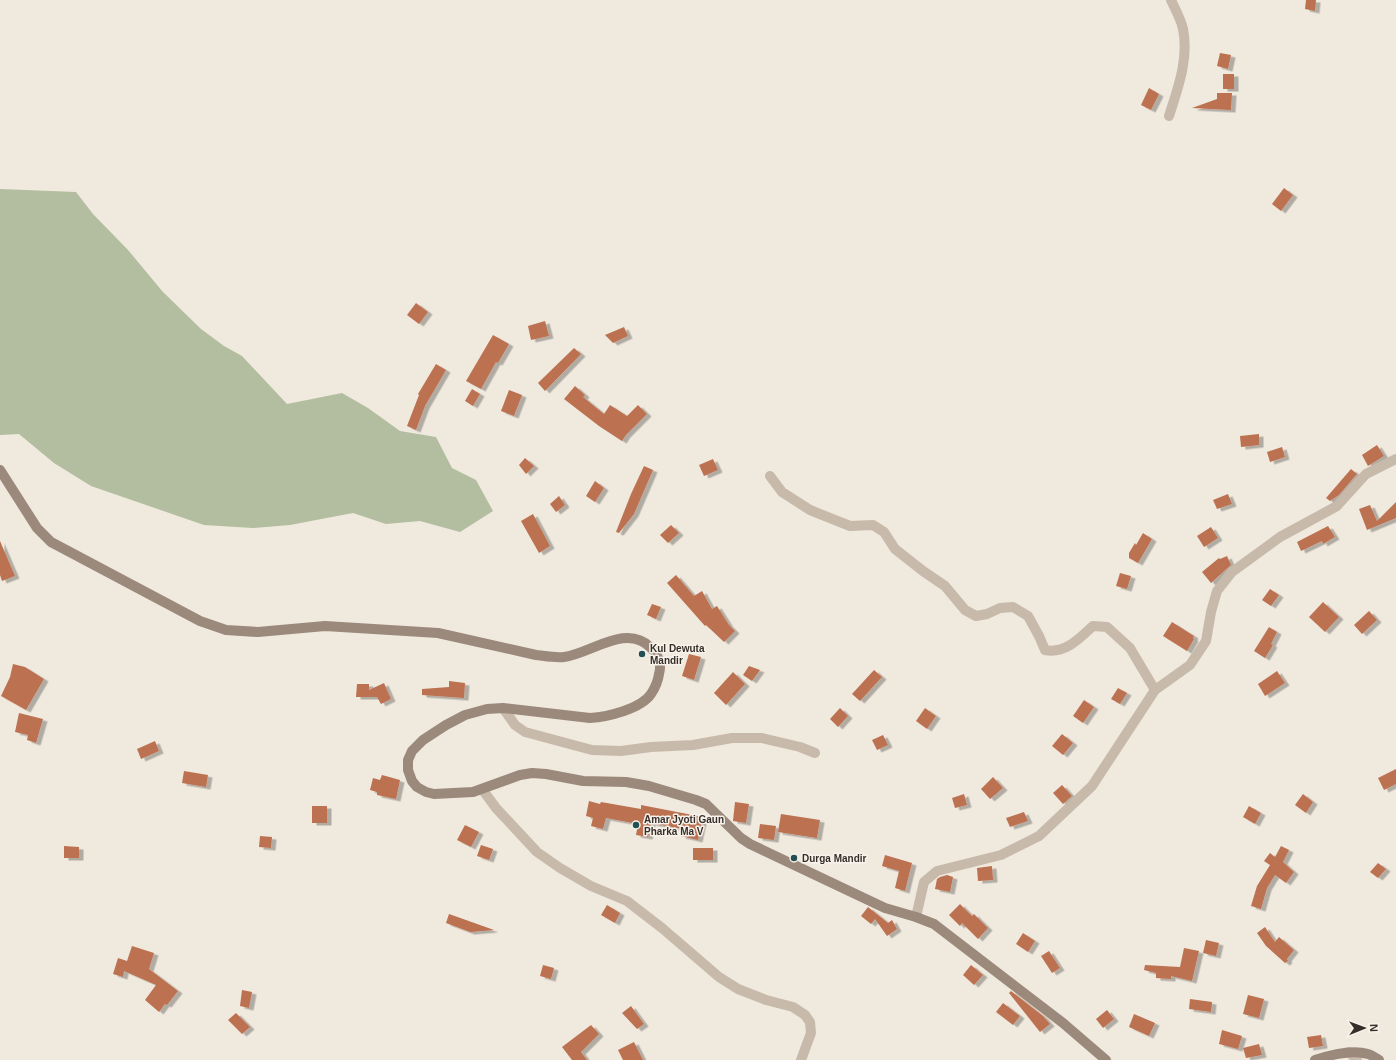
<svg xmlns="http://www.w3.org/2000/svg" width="1396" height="1060" font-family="Arial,sans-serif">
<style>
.green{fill:#b2be9f}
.building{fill:#bc7151;filter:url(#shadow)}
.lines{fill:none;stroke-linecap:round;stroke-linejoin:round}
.minor{stroke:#c8baab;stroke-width:10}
.tertiary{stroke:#c8baab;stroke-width:10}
.secondary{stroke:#9b897c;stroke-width:10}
.poi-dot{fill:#224e54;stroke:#f8f3ea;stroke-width:1.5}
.labels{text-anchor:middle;stroke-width:3;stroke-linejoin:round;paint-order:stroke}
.poi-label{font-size:10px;font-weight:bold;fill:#362e2a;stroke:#f8f3ea;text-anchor:start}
</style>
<defs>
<filter id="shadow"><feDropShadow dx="4.5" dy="2.5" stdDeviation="0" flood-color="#0004"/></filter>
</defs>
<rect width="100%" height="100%" fill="#f0e9de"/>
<path class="green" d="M0 189 76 192 93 214 128 250 163 292 201 329 224 346 242 356 287 404 342 393 368 408 400 431 436 437 452 468 476 480 493 511 460 532 420 521 386 524 353 513 290 525 253 528 204 525 91 486 54 463 19 434 0 435Z"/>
<g class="building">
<path d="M1306 0H1316L1315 11 1305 9Z"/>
<path d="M1220 53 1231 55 1228 69 1217 66Z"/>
<rect x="1223" y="74" width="11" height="15"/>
<path d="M1149 88 1159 94 1151 110 1141 105Z"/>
<path d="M1217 93H1232L1231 110 1192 108 1217 99Z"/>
<path d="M1284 188 1293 195 1281 211 1272 204Z"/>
<path d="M416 303 428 312 419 324 407 315Z"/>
<path d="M545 321 549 336 531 340 528 326Z"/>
<path d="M624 327 628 336 613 343 605 335Z"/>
<path d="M493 335 509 344 498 363 496 362 481 389 466 381Z"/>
<path d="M574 348 581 354 545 391 538 383Z"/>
<path d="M436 364 446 370 425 406 416 430 407 426 419 395 418 394Z"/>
<path d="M575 386 585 395 583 397 604 414 610 405 627 416 638 405 647 414 626 435 622 441 599 426 564 399Z"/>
<path d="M472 389 480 394 473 406 465 401Z"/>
<path d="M509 390 522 395 514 416 501 411Z"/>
<path d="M1259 434V445L1241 447 1240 436Z"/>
<path d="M1377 445 1384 456 1368 466 1362 455Z"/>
<path d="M1282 447 1285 457 1270 462 1267 452Z"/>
<path d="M525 458 534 466 526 474 519 465Z"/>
<path d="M713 459 718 470 704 476 699 465Z"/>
<path d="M644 466 653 470 634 514 619 533 616 532 631 494Z"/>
<path d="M1351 469 1357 474 1339 495 1330 501 1326 498Z"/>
<path d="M595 481 604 488 595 502 586 496Z"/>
<path d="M1228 494 1232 504 1217 509 1213 500Z"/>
<path d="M559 496 565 505 556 512 550 504Z"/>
<path d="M1396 502V518L1367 530 1359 509 1370 505 1377 521Z"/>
<path d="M533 514 550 546 539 553 521 521Z"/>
<path d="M671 525 679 533 668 543 660 535Z"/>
<path d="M1328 526 1335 537 1323 544 1322 541 1301 551 1297 542Z"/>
<path d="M1211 527 1218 538 1204 547 1197 536Z"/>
<path d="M1143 533 1152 539 1138 563 1129 558V553L1135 543 1136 545Z"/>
<path d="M0 541 15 576 2 581 0 575Z"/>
<path d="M1227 556 1231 565 1211 583 1202 572 1219 558 1220 559Z"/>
<path d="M1120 573 1131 576 1127 589 1116 586Z"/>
<path d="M676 575 694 596 702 591 712 609 717 606 729 625 735 631 724 642 706 625 705 626 667 583Z"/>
<path d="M1270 589 1279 595 1271 606 1262 600Z"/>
<path d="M1323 602 1339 617 1325 632 1309 617Z"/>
<path d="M652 604 661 607 656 619 647 615Z"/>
<path d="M1369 611 1377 620 1362 634 1354 625Z"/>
<path d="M1172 622 1194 636 1193 638 1194 639 1187 651 1163 636Z"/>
<path d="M1269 627 1277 632 1271 644 1273 645 1265 658 1254 651Z"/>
<path d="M689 654 701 657 694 680 682 676Z"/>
<path d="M13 664 25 667 44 679 26 710 1 696 10 677Z"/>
<path d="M749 666 760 670 752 681 743 675Z"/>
<path d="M874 670 882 677 860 701 852 694Z"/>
<path d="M1277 671 1285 683 1265 696 1258 684Z"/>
<path d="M733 672 745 684 726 705 714 693Z"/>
<path d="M449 681 465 683 464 698 422 695V689L449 687Z"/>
<path d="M384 683 391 699 381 704 377 697H356L357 684H369V690Z"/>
<path d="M1118 688 1127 693 1120 704 1111 699Z"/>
<path d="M1084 700 1094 707 1083 723 1073 716Z"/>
<path d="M840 708 848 716 838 727 830 719Z"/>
<path d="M925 708 936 716 927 729 916 721Z"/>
<path d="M19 713 43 719 36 743 27 740 28 735 15 732Z"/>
<path d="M1062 734 1073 743 1063 755 1052 746Z"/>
<path d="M883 735 888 745 877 750 872 740Z"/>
<path d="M155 741 159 751 141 759 137 749Z"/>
<path d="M1396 769V784L1384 790 1378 778Z"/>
<path d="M184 771 208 775 206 787 182 783Z"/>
<path d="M382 775 400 780 396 799 377 795V792L370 790 373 778 380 780Z"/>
<path d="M993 777 1003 788 990 799 981 789Z"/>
<path d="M1062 785 1072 796 1063 804 1053 793Z"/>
<path d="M964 794 967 805 955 808 952 798Z"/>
<path d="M1303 794 1313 802 1306 813 1295 805Z"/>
<path d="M589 801 600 804 601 802 641 809V805L703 817 698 840 681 836 683 829 651 823 648 837 636 835 638 824 606 818 603 829 591 826 593 818 586 816Z"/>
<path d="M735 802 749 804 746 823 733 821Z"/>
<rect x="312" y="806" width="15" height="17"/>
<path d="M1249 806 1261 813 1255 824 1243 817Z"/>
<path d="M1024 812 1028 821 1010 827 1006 818Z"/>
<path d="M781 814 820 820 817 838 778 832Z"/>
<path d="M760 824 776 826 774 840 758 838Z"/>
<path d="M465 825 479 832 471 847 457 840Z"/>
<path d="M260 836 272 837 271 848 259 847Z"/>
<path d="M481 845 493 849 489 860 477 856Z"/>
<path d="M64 846 79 847V858H64Z"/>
<path d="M1281 846 1289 850 1283 862 1294 872 1286 883 1275 875 1267 888 1261 909 1251 906 1257 886 1270 865 1264 861 1270 853 1275 857Z"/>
<rect x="693" y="848" width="20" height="12"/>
<path d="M885 855 912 863 905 891 895 888 899 871 882 866Z"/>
<path d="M1378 863 1386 869 1378 878 1370 872Z"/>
<path d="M992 866 993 880 978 881 977 868Z"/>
<path d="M947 875 953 877 950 892 935 889 937 879 940 877Z"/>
<path d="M960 904 972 916 974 914 988 928 978 939 962 923 960 926 949 915Z"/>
<path d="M607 905 620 913 615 923 601 915Z"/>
<path d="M868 907 888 923 892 920 897 929 887 936 875 919 871 924 861 916Z"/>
<path d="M449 914 494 930 470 932 446 923Z"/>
<path d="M1265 927 1275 942 1279 937 1294 950 1287 959 1288 961 1285 963 1266 946 1257 933Z"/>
<path d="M1023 933 1035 941 1028 952 1016 944Z"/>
<path d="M1206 940 1219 943 1216 956 1203 953Z"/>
<path d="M132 946 154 953 149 969 178 991 167 1005 165 1004 159 1012 145 1000 156 985 124 971 123 977 113 974 118 958 127 961Z"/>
<path d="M1184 948 1199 951 1192 981 1171 976V979L1156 978V973L1144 970 1145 965 1180 967Z"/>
<path d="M1049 951 1060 968 1052 973 1041 956Z"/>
<path d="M543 965 554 968 551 979 540 976Z"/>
<path d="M971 965 983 975 974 985 963 975Z"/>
<path d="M242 990 252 992 249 1008 240 1006Z"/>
<path d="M1011 991 1043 1016 1050 1024 1040 1032 1009 993Z"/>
<path d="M1248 995 1264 999 1259 1018 1243 1014Z"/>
<path d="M1190 999 1212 1002 1211 1012 1189 1009Z"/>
<path d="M1003 1003 1020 1016 1013 1025 996 1012Z"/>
<path d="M631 1006 644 1024 637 1029 622 1013Z"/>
<path d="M1107 1010 1114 1019 1103 1028 1096 1019Z"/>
<path d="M236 1013 250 1027 242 1034 228 1020Z"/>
<path d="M1134 1014 1155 1023 1149 1036 1129 1027Z"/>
<path d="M591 1025 599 1034 581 1052 587 1060H572L562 1047Z"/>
<path d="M1222 1030 1242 1036 1238 1049 1219 1044Z"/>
<path d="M1321 1035 1323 1046 1309 1048 1307 1037Z"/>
<path d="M634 1042 643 1060H623L618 1050Z"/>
<path d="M1259 1044 1262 1055 1246 1058 1243 1048Z"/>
</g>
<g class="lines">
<g class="minor">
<path d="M1169 116C1178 88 1189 59 1183 29 1181 19 1175 9 1171 0"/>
<path d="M770 476 782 492 810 510 850 526 873 525 884 532 895 549 923 571 945 586 965 610 976 616 987 614 1000 608 1013 607 1028 616 1039 636 1045 650C1065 654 1079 639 1093 626L1107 627 1130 648 1155 690"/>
<path d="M503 708 515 725 525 732 592 750 621 751 651 747 693 745 732 738H762L800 747 815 753"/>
<path d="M482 789 496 808 537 852 560 868 591 886 627 901 662 928 719 977 738 989 766 1000 793 1007 805 1015 810 1022 811 1033 801 1060"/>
<path d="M1349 1052 1357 1060"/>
</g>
<path class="tertiary" d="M916 917 924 882 937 871 1001 855 1039 836 1092 786 1155 690 1190 665 1206 641 1211 612 1217 591 1232 572 1280 537 1337 506 1366 474 1396 459"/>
<g class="secondary">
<path d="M0 470 37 528 51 542 200 621 226 630 258 632 325 626 438 633 536 655C545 656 555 658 564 657 590 654 626 623 650 647 658 654 662 664 659 674 658 681 655 688 651 694 641 709 607 717 590 718L503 708 487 709 465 715 446 725 423 740 412 751 408 760V770L412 781 417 787 426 792 434 794 473 792 520 775 532 773 546 774 583 781 626 782 649 786 696 800 706 804 741 838 750 844 885 908 916 917 934 924 1063 1023 1106 1060"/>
<path d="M1315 1060C1330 1055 1352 1049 1368 1054 1372 1055 1376 1058 1379 1060"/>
</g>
</g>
<g class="poi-dot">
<circle cx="642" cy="654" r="4"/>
<circle cx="636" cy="825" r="4"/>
<circle cx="794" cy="858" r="4"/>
</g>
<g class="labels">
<g class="poi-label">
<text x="650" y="652">Kul Dewuta<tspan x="650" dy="12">Mandir</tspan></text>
<text x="644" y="823">Amar Jyoti Gaun<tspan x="644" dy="12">Pharka Ma V</tspan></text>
<text x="802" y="862">Durga Mandir</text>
</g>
</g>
<g transform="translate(1364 1028) rotate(89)" stroke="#f8f3ea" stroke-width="3" paint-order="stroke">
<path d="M0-3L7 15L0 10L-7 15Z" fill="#362e2a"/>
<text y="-6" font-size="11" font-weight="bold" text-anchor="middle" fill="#362e2a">N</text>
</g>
</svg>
